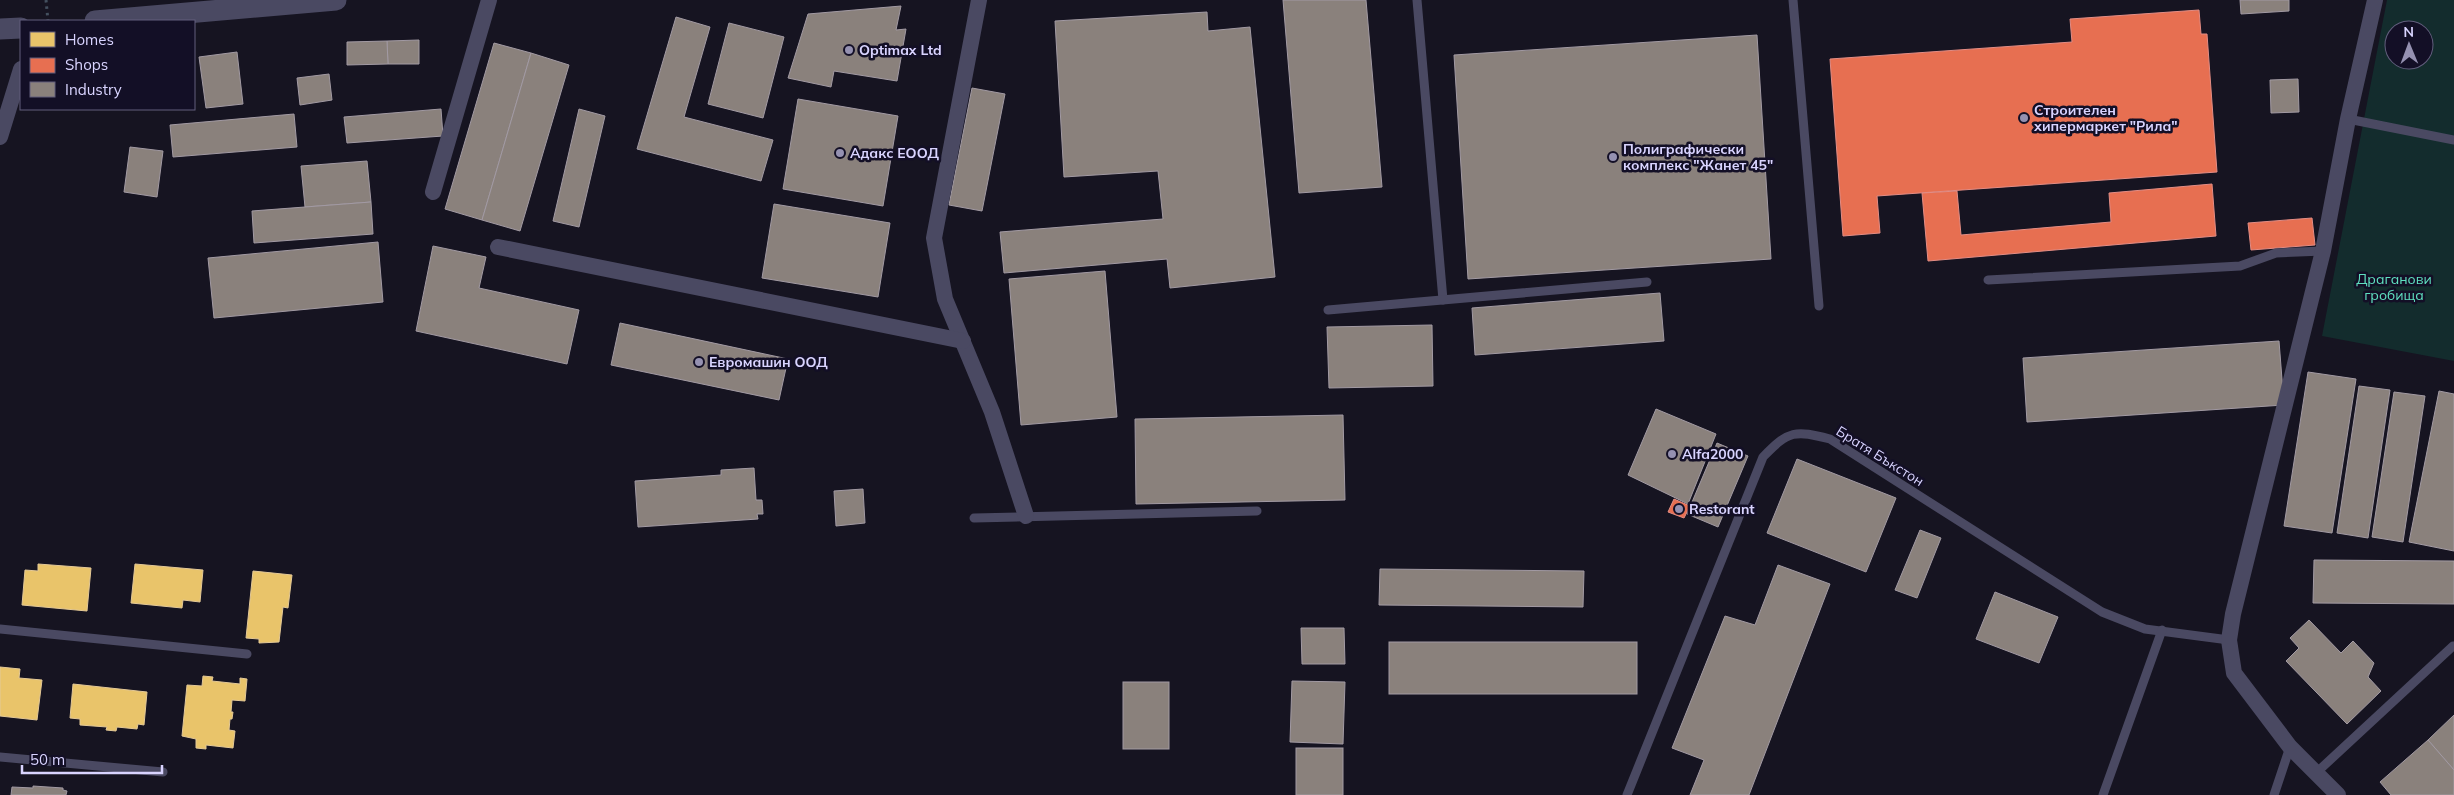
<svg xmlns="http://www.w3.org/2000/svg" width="2454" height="795" font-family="Mulish,sans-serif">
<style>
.green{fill:#132c2d;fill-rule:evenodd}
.homes{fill:#e9c46a;stroke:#e4c997}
.shops{fill:#e76f51;stroke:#e38d85}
.industry{fill:#8a817c;stroke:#a29aa3}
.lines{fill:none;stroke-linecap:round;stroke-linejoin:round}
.path{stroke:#44505f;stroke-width:3;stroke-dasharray:2.5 4;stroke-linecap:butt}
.service{stroke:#4a4962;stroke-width:9}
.minor{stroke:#4a4962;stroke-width:16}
.tertiary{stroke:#4a4962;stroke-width:21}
.poi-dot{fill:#9591b1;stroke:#130f26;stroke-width:2}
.labels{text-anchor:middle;stroke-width:5;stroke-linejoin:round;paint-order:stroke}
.poi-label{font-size:14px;font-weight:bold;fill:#d9d4ff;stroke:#130f26;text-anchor:start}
.park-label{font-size:14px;fill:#5fe0c0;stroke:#130f26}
.street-label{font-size:14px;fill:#d9d4ff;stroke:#130f26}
</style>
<rect width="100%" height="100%" fill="#161421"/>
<path class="green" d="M2387 0H2454V361L2322 336ZM2394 30H2424V60H2394Z"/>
<g class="homes">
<path d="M38 564 91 568 87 611 22 605 25 570 38 571Z"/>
<path d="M135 564 203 570 200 602 183 600 182 608 131 603Z"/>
<path d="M253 571 292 575 288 608 283 607 279 642 259 643V639L246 638Z"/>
<path d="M0 667 20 669 19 678 42 680 37 720 0 716Z"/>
<path d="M203 676 213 677 212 681 240 684V678L247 679 245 701 232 700 231 712H233L232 719H230L229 730 235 731 233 748 206 745V749L196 748V739L182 736 187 685 202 686Z"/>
<path d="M73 684 147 692 144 725 138 724 137 729 117 727 116 731 106 730 107 727 80 725V719L70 718Z"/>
</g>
<g class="shops">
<path d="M2199 10 2201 34H2207L2217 172 1877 196 1880 233 1843 236 1830 59 2072 42 2070 19Z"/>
<path d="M2212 184 2216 236 1928 261 1922 193 1957 191 1961 235 2111 222 2109 193Z"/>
<path d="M2312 218 2315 245 2251 250 2248 223Z"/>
<path d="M1674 499 1690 506 1684 518 1668 512Z"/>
</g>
<g class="industry">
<path d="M1283 0H1366L1382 187 1299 193Z"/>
<path d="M2240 0H2289V11L2241 14Z"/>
<path d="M901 6 896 30 906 29 897 81 834 71 831 87 788 78 808 14Z"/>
<path d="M1207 12 1208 31 1250 27 1275 277 1170 288 1167 259 1004 273 1000 232 1163 219 1158 171 1064 177 1055 21Z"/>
<path d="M676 17 710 27 684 117 773 140 761 181 637 149Z"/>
<path d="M729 23 784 37 763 118 708 104Z"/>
<path d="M1757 35 1771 259 1468 279 1454 55Z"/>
<path d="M419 40V64H388L387 41Z"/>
<path d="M387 41 388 64 347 65V42Z"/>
<path d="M494 43 531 53 482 220 445 209Z"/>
<path d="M237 52 243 104 206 108 199 57Z"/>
<path d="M531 53 569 65 520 231 482 220Z"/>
<path d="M329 74 332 100 300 105 297 78Z"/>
<path d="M2298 79 2299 112 2271 113 2270 80Z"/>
<path d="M972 88 1005 94 982 211 949 205Z"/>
<path d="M798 99 898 116 883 206 783 189Z"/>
<path d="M441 109 443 136 347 143 344 117Z"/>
<path d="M579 109 605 116 579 227 553 221Z"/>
<path d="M294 114 297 147 173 157 170 125Z"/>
<path d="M130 147 163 151 157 197 124 192Z"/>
<path d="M367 161 371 202 305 207 301 166Z"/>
<path d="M371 202 373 234 254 243 252 211Z"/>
<path d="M774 204 890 223 878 297 762 278Z"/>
<path d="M378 242 383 302 214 318 208 258Z"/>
<path d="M433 246 486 257 479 288 579 310 567 364 416 331Z"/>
<path d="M1105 271 1117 417 1021 425 1009 279Z"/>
<path d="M1660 293 1664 341 1475 355 1472 308Z"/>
<path d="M620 323 788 359 779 400 611 365Z"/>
<path d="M1432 325 1433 386 1329 388 1327 327Z"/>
<path d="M2279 341 2284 405 2027 422 2023 358Z"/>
<path d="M2308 372 2356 379 2332 533 2284 526Z"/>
<path d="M2359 386 2390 390 2368 538 2337 533Z"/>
<path d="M2439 391 2454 394V551L2409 542Z"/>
<path d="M2394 392 2425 396 2403 542 2372 537Z"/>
<path d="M1656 409 1716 434 1688 504 1628 475Z"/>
<path d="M1343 415 1345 500 1136 504 1135 419Z"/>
<path d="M1717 443 1748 456 1718 527 1687 514Z"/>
<path d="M1797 459 1896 498 1866 572 1767 533Z"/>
<path d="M754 468 756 500H762L763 514H757L758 519 638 527 635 481 721 475V470Z"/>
<path d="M863 489 865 523 836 526 834 491Z"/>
<path d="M1920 530 1941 538 1917 598 1895 590Z"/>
<path d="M2314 560 2454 561V604L2313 603Z"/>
<path d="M1778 565 1830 584 1749 795H1690L1704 760 1672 748 1725 616 1755 625Z"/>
<path d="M1380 569 1584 571 1583 607 1379 605Z"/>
<path d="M1995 592 2058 617 2039 663 1976 639Z"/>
<path d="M2309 620 2341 653 2353 641 2374 663 2368 677 2381 691 2347 724 2286 661 2299 648 2290 638Z"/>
<path d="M1301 628H1344L1345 664H1302Z"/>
<rect x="1389" y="642" width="248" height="52"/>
<path d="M1292 681 1345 682 1343 744 1290 742Z"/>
<rect x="1123" y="682" width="46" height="67"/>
<path d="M2454 715V770L2428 740Z"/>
<path d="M2428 740 2454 770V795H2391L2380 782Z"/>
<rect x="1296" y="748" width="47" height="47"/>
<path d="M33 786 63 788V790L67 791 66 795H11L12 787 33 788Z"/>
</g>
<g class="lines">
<path class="path" d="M46 0 48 21"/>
<g class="service">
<path d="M1417 0 1443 300"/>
<path d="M1793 0 1819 306"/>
<path d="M2348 119 2454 140"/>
<path d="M1988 280 2240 266 2276 253 2323 251"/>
<path d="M1328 310 1647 282"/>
<path d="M974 518 1257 511"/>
<path d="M0 629 247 654"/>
<path d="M0 757 163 772"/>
<path d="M2316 773 2453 646"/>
<path d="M1627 795 1763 457C1789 430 1795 430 1830 439L2102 612 2145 629 2229 640"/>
<path d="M2103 795 2162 630"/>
<path d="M2274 795 2290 747"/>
</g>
<g class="minor">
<path d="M979 0 934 238 945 299 992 412 1026 516"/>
<path d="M0 137 21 69"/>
<path d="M433 192 489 0"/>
<path d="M498 247 963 341"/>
<path d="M2338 795 2290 747 2234 673 2229 640 2233 614 2323 251 2348 119 2375 0"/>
</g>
<g class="tertiary">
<path d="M95 21 336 0"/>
<path d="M0 29 21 28"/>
</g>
</g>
<g class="poi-dot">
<circle cx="849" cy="50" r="5"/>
<circle cx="2024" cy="118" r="5"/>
<circle cx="840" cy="153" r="5"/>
<circle cx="1613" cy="157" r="5"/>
<circle cx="699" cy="362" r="5"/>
<circle cx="1672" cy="454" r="5"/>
<circle cx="1679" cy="509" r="5"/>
</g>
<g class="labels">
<g class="poi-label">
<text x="859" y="55">Optimax Ltd</text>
<text x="2034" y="115">Строителен<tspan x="2034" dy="16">хипермаркет "Рила"</tspan></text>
<text x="1623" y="154">Полиграфически<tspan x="1623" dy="16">комплекс "Жанет 45"</tspan></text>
<text x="850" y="158">Адакс ЕООД</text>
<text x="709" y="367">Евромашин ООД</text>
<text x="1682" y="459">Alfa2000</text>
<text x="1689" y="514">Restorant</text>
</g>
<g class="park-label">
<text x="2394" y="284">Драганови<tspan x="2394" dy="16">гробища</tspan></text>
</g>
<g class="street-label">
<text transform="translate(1880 456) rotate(32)" y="5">Братя Бъкстон</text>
</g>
</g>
<rect x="20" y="20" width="175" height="90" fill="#130f26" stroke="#625e7d"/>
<rect x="30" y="32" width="25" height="15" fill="#e9c46a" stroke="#625e7d"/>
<text x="65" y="45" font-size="15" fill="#d9d4ff">Homes</text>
<rect x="30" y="58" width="25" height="15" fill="#e76f51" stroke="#625e7d"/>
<text x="65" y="70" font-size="15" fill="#d9d4ff">Shops</text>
<rect x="30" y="82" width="25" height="15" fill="#8a817c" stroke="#625e7d"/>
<text x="65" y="95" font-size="15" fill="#d9d4ff">Industry</text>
<g transform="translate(2409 45) rotate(359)"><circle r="24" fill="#130f26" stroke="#625e7d"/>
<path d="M0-4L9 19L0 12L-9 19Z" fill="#9591b1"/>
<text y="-8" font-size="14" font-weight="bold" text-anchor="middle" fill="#d9d4ff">N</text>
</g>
<path d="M22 765v8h140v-8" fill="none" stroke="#d9d4ff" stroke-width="2.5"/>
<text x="30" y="765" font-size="15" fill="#d9d4ff" stroke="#130f26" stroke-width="4" paint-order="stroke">50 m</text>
</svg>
